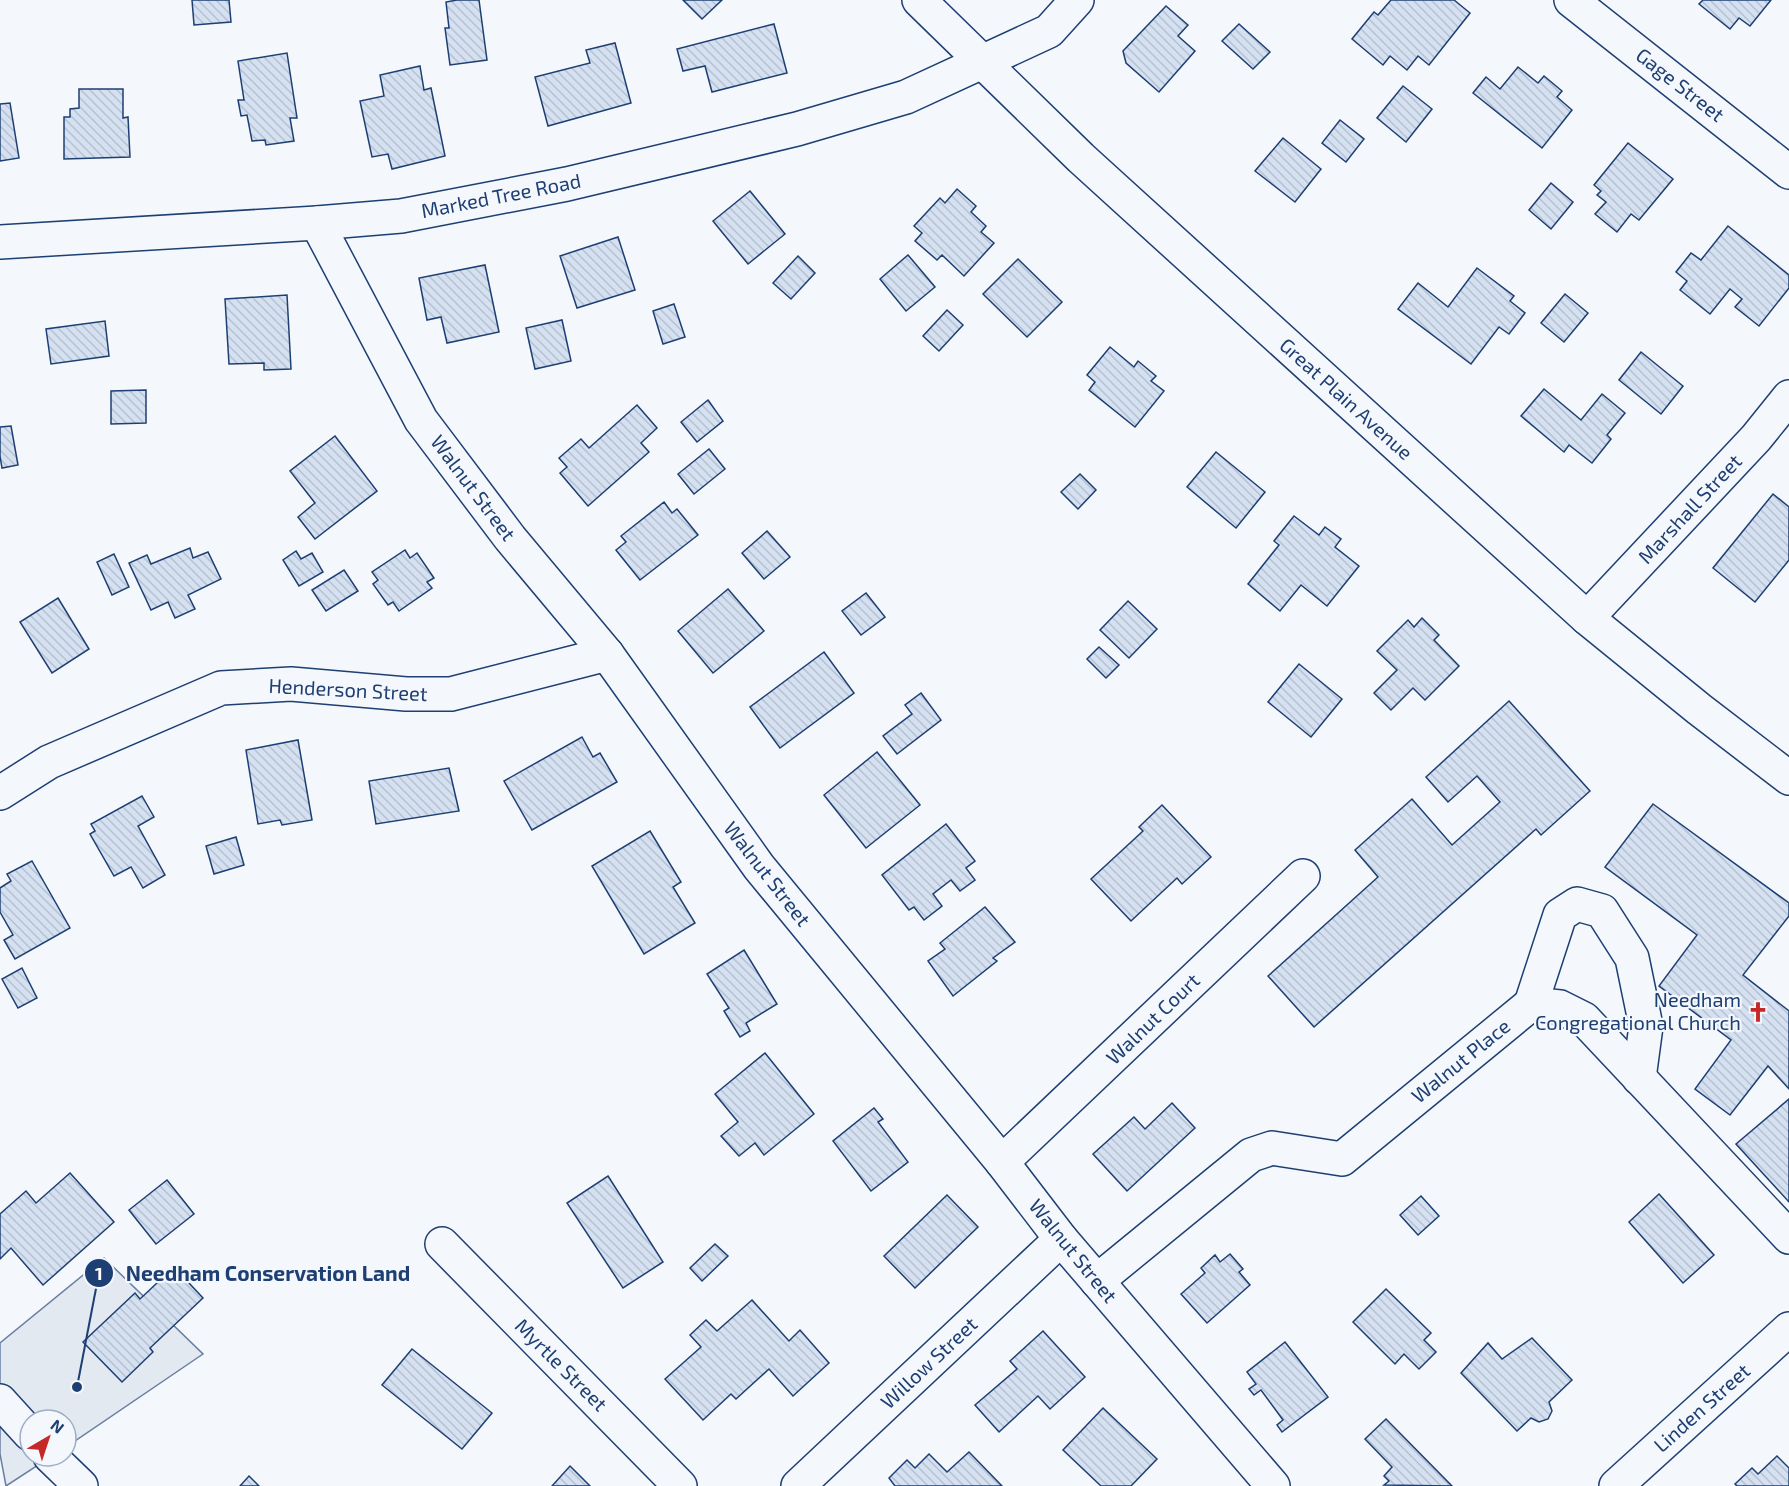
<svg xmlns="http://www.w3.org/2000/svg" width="1789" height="1486" font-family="'Exo 2',sans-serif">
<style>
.park{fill:#e3e9f0;stroke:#687fa3;stroke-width:1.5}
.building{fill:url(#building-back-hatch);stroke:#1d3f73;stroke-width:1.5}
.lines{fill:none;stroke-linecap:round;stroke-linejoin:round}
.minor-casing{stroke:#1d3f73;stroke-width:36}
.major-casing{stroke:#1d3f73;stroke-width:36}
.minor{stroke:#f4f7fb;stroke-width:33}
.major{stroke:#f4f7fb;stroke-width:33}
.labels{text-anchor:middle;stroke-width:4.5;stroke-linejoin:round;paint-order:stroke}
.street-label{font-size:20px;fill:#1d3f73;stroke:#f4f7fb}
.poi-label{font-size:20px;fill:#1d3f73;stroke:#f4f7fb;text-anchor:end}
.leader{fill:none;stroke:#1d3f73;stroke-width:2}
.callout-dot{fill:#1d3f73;stroke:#f4f7fb;stroke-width:2}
.mark-label{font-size:18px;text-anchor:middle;font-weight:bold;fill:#fff}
.callout-label{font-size:21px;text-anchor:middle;font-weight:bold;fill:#1d3f73;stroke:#f4f7fb;stroke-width:4.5;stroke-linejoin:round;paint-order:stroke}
</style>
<defs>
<pattern id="building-back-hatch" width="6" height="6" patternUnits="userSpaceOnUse" patternTransform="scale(1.5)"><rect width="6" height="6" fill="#d5e0f0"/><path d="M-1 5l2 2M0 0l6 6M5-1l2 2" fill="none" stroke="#b6c1d1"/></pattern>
</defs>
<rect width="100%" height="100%" fill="#f4f7fb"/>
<path class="park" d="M104 1258 203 1354 66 1447V1420H30V1456H52L6 1486 0 1454V1343Z"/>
<g class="building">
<path d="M192 0H229L231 22 194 25Z"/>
<path d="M457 0H479L487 60 450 65 445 28H449L446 2Z"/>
<path d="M683 0H722L702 19Z"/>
<path d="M1391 0H1454L1470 13 1429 65 1418 56 1407 70 1390 56 1383 65 1352 39 1374 12 1378 15Z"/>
<path d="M1703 0H1771L1750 26 1739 18 1730 29 1699 4Z"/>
<path d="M1166 6 1188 25 1178 36 1195 51 1159 92 1126 63 1123 51Z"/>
<path d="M774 24 787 73 712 92 705 66 683 71 677 49Z"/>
<path d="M1239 24 1270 52 1253 69 1222 41Z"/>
<path d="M615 43 631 103 548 126 535 77 590 63 586 50Z"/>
<path d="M287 53 297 118H290L294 141 266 145 265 140 252 141 247 115 241 116 238 100H244L238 61Z"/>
<path d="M420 66 424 90 431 88 445 156 392 169 388 154 372 157 360 101 384 96 380 75Z"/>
<path d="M1518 67 1538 83 1544 76 1562 91 1557 97 1572 110 1542 148 1473 93 1486 77 1500 89Z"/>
<path d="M1403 86 1432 109 1406 142 1377 118Z"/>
<path d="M79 89H123V118L128 117 130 157 64 159V117H70V109L79 108Z"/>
<path d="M10 103 19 158 0 161V104Z"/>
<path d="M1340 120 1364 139 1346 162 1322 143Z"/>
<path d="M1283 138 1321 169 1295 202 1255 171Z"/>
<path d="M1628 143 1673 179 1639 220 1631 214 1617 232 1595 214 1606 202 1597 195 1601 191 1594 185Z"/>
<path d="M1551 183 1573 202 1551 229 1529 210Z"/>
<path d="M957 189 976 206 971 212 986 226 981 232 994 243 964 276 942 255 937 260 915 241 922 233 914 226 940 198 945 203Z"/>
<path d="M750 191 785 234 748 264 713 221Z"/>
<path d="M1728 226 1789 275V288L1759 326 1735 307 1742 299 1730 289 1710 314 1680 290 1687 281 1676 272 1691 253 1701 260Z"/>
<path d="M618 237 635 290 577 308 560 256Z"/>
<path d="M908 255 935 287 906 311 880 279Z"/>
<path d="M798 256 815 273 791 299 773 283Z"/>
<path d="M1018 259 1062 302 1027 337 983 294Z"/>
<path d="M485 265 499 332 447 343 441 317 427 320 419 278Z"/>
<path d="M1477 268 1514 296 1510 301 1525 313 1509 334 1499 327 1471 364 1398 309 1418 283 1448 307Z"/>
<path d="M1565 294 1588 313 1564 342 1541 323Z"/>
<path d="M287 295 291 369 264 370V363L229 364 225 299Z"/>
<path d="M674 304 685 337 663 344 653 311Z"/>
<path d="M947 310 963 325 939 351 923 336Z"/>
<path d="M562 320 571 361 535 369 526 328Z"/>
<path d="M105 321 109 356 51 364 46 329Z"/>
<path d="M1110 347 1134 367 1138 361 1156 376 1151 381 1164 391 1135 427 1089 390 1095 382 1087 375Z"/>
<path d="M1641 352 1683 386 1661 414 1619 380Z"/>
<path d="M1544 389 1581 420 1602 394 1625 413 1607 435 1611 439 1592 463 1569 445 1564 452 1521 416Z"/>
<path d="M146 390V423L111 424V391Z"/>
<path d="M708 400 723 421 697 442 681 422Z"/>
<path d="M637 405 657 428 641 443 649 452 588 506 560 473 567 467 559 458 581 439 589 448Z"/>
<path d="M11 426 18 465 2 468 0 456V427Z"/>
<path d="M335 436 377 491 315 539 298 517 315 503 290 471Z"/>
<path d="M709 449 725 469 694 494 678 474Z"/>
<path d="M1216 452 1265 492 1236 528 1187 487Z"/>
<path d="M1080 474 1096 490 1078 509 1061 492Z"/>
<path d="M1773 494 1789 507V560L1755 602 1713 568Z"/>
<path d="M664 502 672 513 677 509 698 535 640 580 616 550 626 542 621 536Z"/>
<path d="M1294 516 1319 535 1325 527 1341 539 1335 547 1359 566 1327 606 1301 585 1280 611 1248 584 1279 545 1274 541Z"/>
<path d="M767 531 790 557 764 579 742 553Z"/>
<path d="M190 548 193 558 208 552 221 579 188 595 195 609 175 618 168 602 151 610 129 563 147 555 151 564Z"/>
<path d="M405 550 410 558 417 553 434 578 427 582 432 588 399 611 393 602 388 605 373 584 378 580 372 572Z"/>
<path d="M296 551 301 559 312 553 323 572 299 586 283 560Z"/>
<path d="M114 554 129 587 112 595 97 562Z"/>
<path d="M344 570 358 591 326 611 312 590Z"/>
<path d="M728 589 764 631 713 673 678 631Z"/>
<path d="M866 593 885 617 861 635 842 611Z"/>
<path d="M58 598 89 649 52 673 20 622Z"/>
<path d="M1128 601 1157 629 1129 658 1100 630Z"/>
<path d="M1422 618 1439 635 1434 640 1459 666 1425 700 1413 688 1391 710 1374 693 1397 670 1377 651 1408 620 1414 627Z"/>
<path d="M1099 647 1119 665 1106 678 1087 659Z"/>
<path d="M824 652 854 693 780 748 750 707Z"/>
<path d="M1299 664 1342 699 1311 737 1268 702Z"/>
<path d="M921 693 941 720 897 754 883 736 912 714 905 705Z"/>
<path d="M1509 701 1590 791 1541 835 1536 829 1314 1027 1268 976 1378 877 1355 850 1412 799 1452 845 1500 802 1477 776 1448 802 1426 777Z"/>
<path d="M582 737 593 757 600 753 617 782 532 830 504 781Z"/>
<path d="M298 740 312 820 282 825 280 820 258 824 246 750Z"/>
<path d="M877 752 920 805 866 848 824 795Z"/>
<path d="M449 768 459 811 376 824 369 781Z"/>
<path d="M142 796 154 817 138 826 165 875 143 888 131 867 114 876 90 834 95 831 91 824Z"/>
<path d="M1653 804 1789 903V916L1743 975 1789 1011V1089L1768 1066 1730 1115 1695 1089 1731 1040 1659 986 1697 935 1605 867Z"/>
<path d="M1162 805 1211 857 1182 884 1177 878 1131 921 1091 879 1143 831 1139 827Z"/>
<path d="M946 824 975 861 966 868 975 880 960 891 951 880 933 894 942 906 924 920 914 907 909 910 882 875Z"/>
<path d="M650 831 681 882 673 887 695 923 644 954 592 866Z"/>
<path d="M236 837 244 865 214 874 206 846Z"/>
<path d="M32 861 70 928 15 959 4 940 13 935 0 912V888L11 881 7 874Z"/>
<path d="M985 907 1015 942 993 958 997 961 953 996 928 961 945 949 940 943Z"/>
<path d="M744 950 777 1004 746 1023 750 1031 740 1037 724 1011 729 1008 707 974Z"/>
<path d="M22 968 37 998 18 1008 2 979Z"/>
<path d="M765 1053 814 1114 764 1155 755 1143 739 1156 721 1136 738 1122 715 1094Z"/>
<path d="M1789 1099V1202L1736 1144Z"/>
<path d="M1172 1103 1195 1128 1127 1191 1093 1154 1134 1117 1145 1129Z"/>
<path d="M874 1108 883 1119 878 1122 908 1162 871 1191 833 1141Z"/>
<path d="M70 1173 114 1222 43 1285 11 1248 0 1259V1214L26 1191 36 1203Z"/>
<path d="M608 1176 663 1262 623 1288 567 1203Z"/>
<path d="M167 1180 194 1214 156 1244 129 1210Z"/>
<path d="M1659 1194 1714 1255 1683 1283 1629 1222Z"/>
<path d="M947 1195 978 1227 915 1288 884 1256Z"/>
<path d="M1421 1196 1439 1216 1418 1235 1400 1215Z"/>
<path d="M715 1244 728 1256 702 1281 690 1268Z"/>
<path d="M1230 1254 1243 1269 1239 1272 1250 1285 1207 1323 1181 1294 1205 1273 1201 1268 1215 1255 1220 1262Z"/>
<path d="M174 1267 203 1298 150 1348 153 1352 122 1382 83 1342 135 1293 140 1299Z"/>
<path d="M1386 1289 1431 1333 1424 1340 1436 1352 1419 1369 1404 1354 1395 1364 1353 1322Z"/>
<path d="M752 1300 789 1341 800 1330 829 1363 793 1396 769 1369 736 1399 731 1394 703 1420 665 1379 701 1347 690 1335 706 1320 717 1331Z"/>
<path d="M1043 1331 1085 1377 1050 1409 1038 1396 999 1432 975 1405 1017 1369 1010 1361Z"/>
<path d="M1532 1338 1572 1380 1549 1402 1552 1411 1548 1419 1539 1422 1531 1418 1517 1431 1461 1373 1488 1343 1502 1359Z"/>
<path d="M1285 1342 1328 1397 1282 1432 1277 1425 1283 1420 1261 1390 1254 1395 1249 1389 1256 1384 1247 1372Z"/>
<path d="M412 1349 492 1413 462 1449 382 1385Z"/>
<path d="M1103 1408 1157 1459 1131 1486H1101L1063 1450Z"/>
<path d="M1386 1419 1452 1486 1384 1485 1389 1481 1384 1476 1392 1467 1365 1439Z"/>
<path d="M969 1452 1002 1486H895L889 1478 907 1460 915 1468 929 1454 947 1472Z"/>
<path d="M1777 1456 1789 1468V1486H1737L1735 1484 1752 1468 1758 1474Z"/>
<path d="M570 1466 590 1486H552Z"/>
<path d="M249 1476 259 1486H240Z"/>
</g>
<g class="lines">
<g class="minor-casing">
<g id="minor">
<path d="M1571 0 1789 172"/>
<path d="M317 223 421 420 510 538 607 654 759 867 1002 1162 1061 1239 1273 1486"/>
<path d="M0 242 317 223 401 216 567 184 797 129 906 97 1049 31 1077 0"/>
<path d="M1587 618 1756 438 1789 397"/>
<path d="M0 793 49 762 221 688 291 684 406 694H451L607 654"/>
<path d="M1531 1004 1560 915 1577 904 1602 911 1632 958 1646 1026 1639 1078"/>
<path d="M1002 1162 1303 876"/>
<path d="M442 1244 680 1486"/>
<path d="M1097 1281 1251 1155 1272 1148 1342 1159 1531 1004 1560 1007 1584 1019 1789 1237"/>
<path d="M0 1401 30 1434"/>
<path d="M50 1456 81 1486"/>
<path d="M798 1486 1061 1239"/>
<path d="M1616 1486 1789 1329"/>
</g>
</g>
<g class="major-casing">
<path id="major" d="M919 0 1081 158 1587 618 1699 709 1789 778"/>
</g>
<use href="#minor" class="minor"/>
<use href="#major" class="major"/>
</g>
<defs>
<g id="church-bare" transform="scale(1.62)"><path d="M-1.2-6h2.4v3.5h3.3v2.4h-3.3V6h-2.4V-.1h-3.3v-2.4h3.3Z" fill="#c62828" stroke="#f4f7fb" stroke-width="2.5" paint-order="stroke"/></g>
</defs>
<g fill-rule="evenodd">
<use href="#church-bare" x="1758" y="1012"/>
</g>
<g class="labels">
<g class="street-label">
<text transform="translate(1680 85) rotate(38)" y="7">Gage Street</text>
<text transform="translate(501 196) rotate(-11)" y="7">Marked Tree Road</text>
<text transform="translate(1346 399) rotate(42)" y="7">Great Plain Avenue</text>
<text transform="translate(473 488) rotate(53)" y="7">Walnut Street</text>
<text transform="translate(1690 509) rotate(-47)" y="7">Marshall Street</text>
<text transform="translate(348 690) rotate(3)" y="7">Henderson Street</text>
<text transform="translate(767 874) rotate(52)" y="7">Walnut Street</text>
<text transform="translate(1153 1019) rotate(-44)" y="7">Walnut Court</text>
<text transform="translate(1461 1061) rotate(-39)" y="7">Walnut Place</text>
<text transform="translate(1073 1251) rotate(51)" y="7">Walnut Street</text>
<text transform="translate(929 1363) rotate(-43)" y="7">Willow Street</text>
<text transform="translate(561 1365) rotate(45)" y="7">Myrtle Street</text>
<text transform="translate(1702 1408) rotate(-42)" y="7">Linden Street</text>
</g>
<g class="poi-label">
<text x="1741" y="1007">Needham<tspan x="1741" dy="23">Congregational Church</tspan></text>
</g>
</g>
<path class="leader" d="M77 1387L99 1273"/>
<g class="callout-dot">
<circle cx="77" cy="1387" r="6"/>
<circle cx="99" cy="1273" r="15"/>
</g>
<g class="mark-label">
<text x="99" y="1280">1</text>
</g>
<g class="callout-label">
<text x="268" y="1281">Needham Conservation Land</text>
</g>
<g transform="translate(48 1438) rotate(39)"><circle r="28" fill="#f4f7fb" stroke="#9eadc5" stroke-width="1.5"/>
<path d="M0-4.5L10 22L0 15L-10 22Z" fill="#c62828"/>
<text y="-9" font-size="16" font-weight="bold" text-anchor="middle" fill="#1d3f73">N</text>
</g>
</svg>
